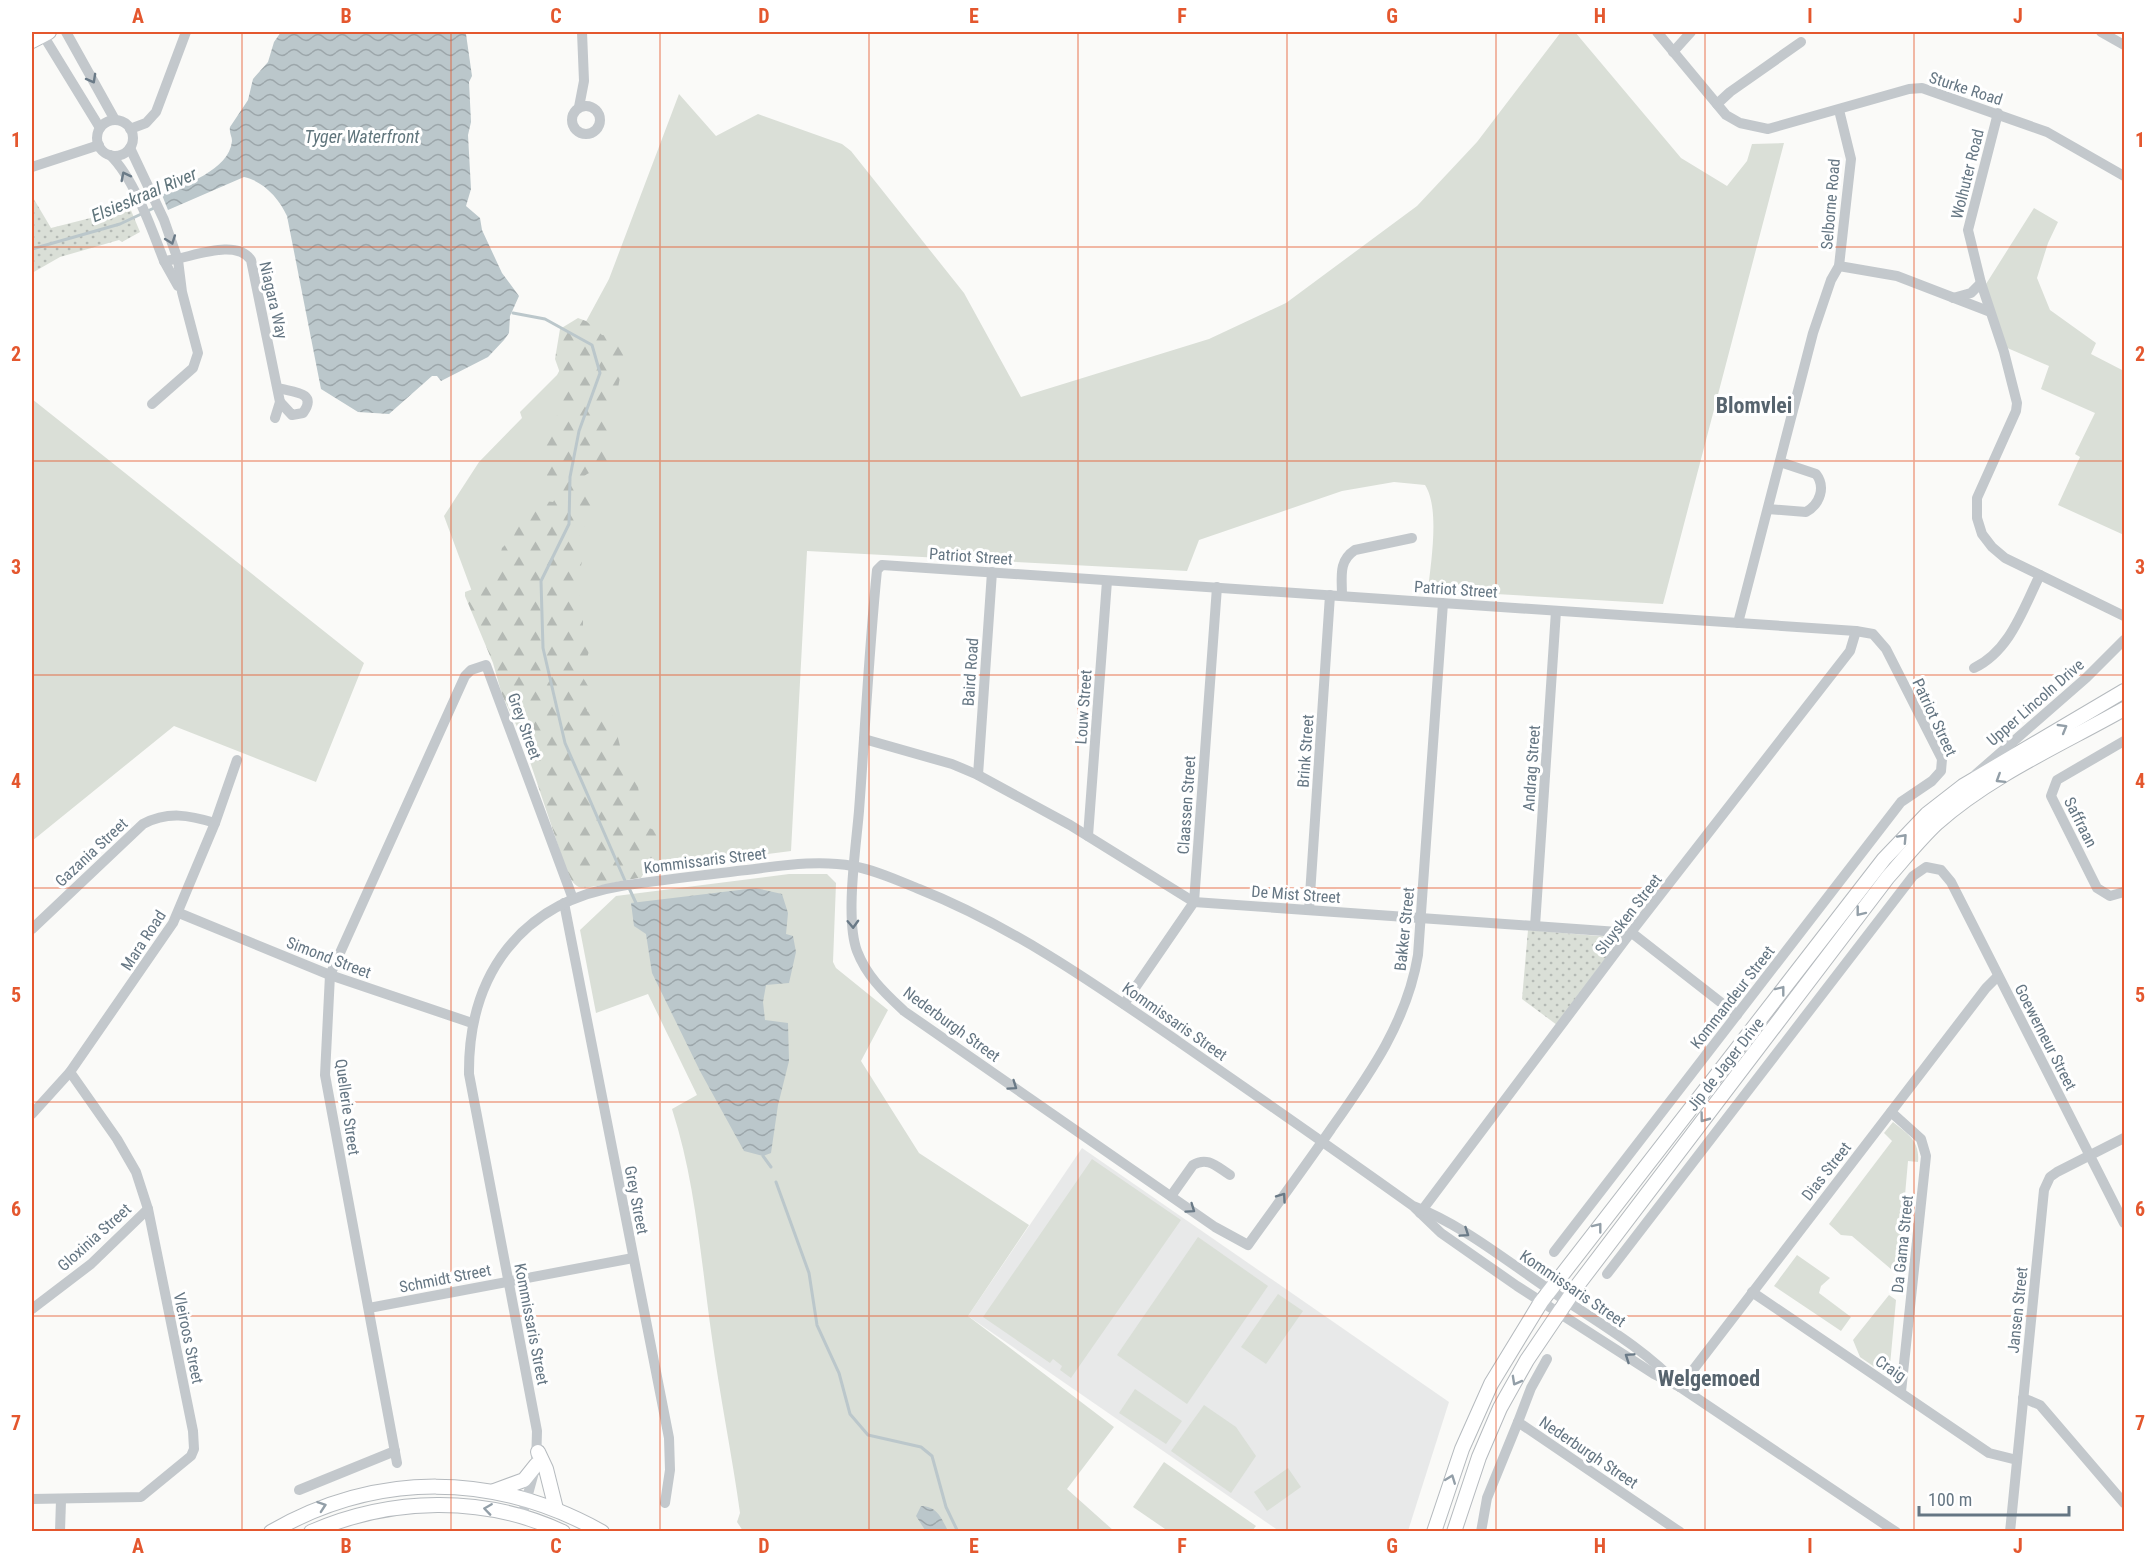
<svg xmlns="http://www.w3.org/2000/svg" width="2156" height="1563" font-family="'Roboto Condensed',sans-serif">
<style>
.built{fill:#e8e9e9}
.grass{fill:#dadfd7}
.forest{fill:url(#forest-firs)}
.park{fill:url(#park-dots)}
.water{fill:url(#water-waves)}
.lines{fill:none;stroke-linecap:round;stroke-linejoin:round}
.stream{stroke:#bbc7cb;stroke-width:3}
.major-casing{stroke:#b5babe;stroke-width:16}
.minor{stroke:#c3c8cc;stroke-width:10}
.major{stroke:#fff;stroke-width:14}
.oneway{stroke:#6a7a87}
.oneway2{stroke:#939fa8}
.grid{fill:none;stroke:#e4572e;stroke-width:1.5;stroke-opacity:0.55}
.labels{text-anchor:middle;stroke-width:6;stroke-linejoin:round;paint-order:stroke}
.street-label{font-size:16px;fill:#657683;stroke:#fff}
.water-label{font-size:18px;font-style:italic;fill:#60757c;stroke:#fff}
.district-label{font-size:22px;font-weight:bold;fill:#57646e;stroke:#fff}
.neatline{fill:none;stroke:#e4572e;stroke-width:2}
.grid-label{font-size:20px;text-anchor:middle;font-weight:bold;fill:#e4572e}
</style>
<defs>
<pattern id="forest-firs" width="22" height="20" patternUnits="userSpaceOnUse" patternTransform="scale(1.5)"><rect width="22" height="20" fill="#dadfd7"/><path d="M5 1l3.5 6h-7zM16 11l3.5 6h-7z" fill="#b4b9b4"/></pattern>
<pattern id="park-dots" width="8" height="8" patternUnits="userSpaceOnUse" patternTransform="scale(1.5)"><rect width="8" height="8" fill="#dadfd7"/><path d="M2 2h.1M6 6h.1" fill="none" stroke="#b4b9b4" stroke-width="1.8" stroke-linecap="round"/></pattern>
<pattern id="water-waves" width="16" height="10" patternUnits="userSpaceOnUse" patternTransform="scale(1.5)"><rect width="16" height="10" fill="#bbc7cb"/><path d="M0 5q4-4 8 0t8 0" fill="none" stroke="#9ca6aa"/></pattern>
</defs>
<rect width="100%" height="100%" fill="#fafaf8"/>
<path class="built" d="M1082 1148 1449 1402 1408 1531H1279L968 1316Z"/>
<g class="grass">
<path d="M1561 32H1575L1681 158 1727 186 1747 161 1752 144 1784 143 1663 604 1428 590C1431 562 1440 508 1425 485L1394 482 1342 491 1199 540 1187 571 807 551 791 851 578 878 444 516 479 462 522 418 520 412 557 375 609 279 679 94 716 136 758 114 842 144 851 151 964 293 1021 397 1209 339 1286 303 1417 206 1477 142Z"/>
<path d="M2034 208 2058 222 2048 243 2037 278 2050 310 2096 343 2091 354 2124 371V535L2058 505 2080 457 2075 454 2095 413 2041 389 2049 366 2005 347 1986 284Z"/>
<path d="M32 399 364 663 316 782 174 726 32 841Z"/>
<path d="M789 874H827L836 883 833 962 836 968 888 1010 861 1061 919 1153 1029 1225 968 1316 1114 1427 1067 1489 1114 1531H743L737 1522 740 1513C732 1455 720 1397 712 1338 701 1262 696 1183 672 1109L697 1095 648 994 596 1013 580 930 616 896Z"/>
<path d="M1893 1122C1908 1134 1920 1141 1918 1162L1908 1161 1898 1275 1852 1236 1841 1235 1829 1224 1892 1141 1884 1133Z"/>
<path d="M1092 1159 1181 1220 1071 1378 1060 1370 1062 1366 1053 1359 1050 1363 983 1317Z"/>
<path d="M1198 1237 1268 1286 1187 1404 1117 1355Z"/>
<path d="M1797 1255 1830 1278 1821 1286 1819 1293 1851 1317 1841 1331 1774 1286Z"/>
<path d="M1278 1294 1303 1311 1266 1364 1241 1347Z"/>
<path d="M1889 1295 1896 1300 1890 1365 1898 1368 1897 1376 1892 1379 1860 1357 1853 1340Z"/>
<path d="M1135 1389 1182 1421 1166 1444 1119 1413Z"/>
<path d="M1204 1405 1236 1427 1256 1456 1231 1493 1171 1451Z"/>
<path d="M1164 1462 1256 1526 1252 1531H1168L1133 1507Z"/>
<path d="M1288 1468 1301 1487 1267 1511 1254 1492Z"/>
</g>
<path class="forest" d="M578 318 586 321 602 335C614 336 625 333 628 348 622 361 621 374 618 388 616 398 608 404 608 414 607 431 616 442 610 460 601 470 588 470 579 481 581 505 614 503 580 530L578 545 582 561 577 586 583 609V626L590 635 591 644 582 676 591 691 587 711 594 715 606 710 612 714 622 754 637 777 639 794 645 805 644 822 649 828 660 832C667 853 650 862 641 878 627 878 585 892 577 886 571 882 568 873 565 866L521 735 502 695 493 663 465 596V592L473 589 497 568 502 548 514 536 516 523 524 519C533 500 530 499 553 502L558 495 543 469 542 460 549 430 559 412 565 387 555 359 560 329Z"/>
<g class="park">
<path d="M32 196 51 228 130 208 140 232 122 242 119 240 60 257 32 273Z"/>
<path d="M1528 930 1611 937 1616 944 1557 1025 1522 999Z"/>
</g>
<g class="water">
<path d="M281 32H464L466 34 472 76 469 82 471 122 468 135 471 189 466 206 480 218 482 230 502 273 519 296 510 316 509 333 504 340 488 357 441 381 437 376H432L389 414 358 412 321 389 287 216C279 198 263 181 244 177L168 210 162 195C184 184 229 171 232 141 232 136 229 133 230 127L248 100 253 79 268 62 274 42Z"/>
<path d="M756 888 782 894 788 913 786 934 793 936 796 952 789 983 766 985 763 1002 765 1020 788 1023 789 1061 778 1105 771 1153 763 1156 744 1151 700 1071 652 973 646 934 634 926 631 903Z"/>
<path d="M921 1506C937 1506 942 1519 948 1531L925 1530 916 1516Z"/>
</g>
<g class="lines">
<g class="stream">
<path d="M32 249 120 224 154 208"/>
<path d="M513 313 545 319 592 345 600 373 579 431 570 477 569 524 541 581 543 648 565 743 626 883"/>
<path d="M629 888 636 903"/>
<path d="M763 1156 771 1167"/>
<path d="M776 1182 809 1273 817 1325 839 1373 850 1414 868 1435 921 1447 932 1456 946 1507 958 1532"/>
</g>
<g class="major-casing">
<g id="major">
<path d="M32 41 49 32"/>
<path d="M538 1452 546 1469 556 1509"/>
<path d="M494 1491 524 1480 536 1465"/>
<path d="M271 1532C378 1471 494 1472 602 1532"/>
<path d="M311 1532C391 1497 484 1495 563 1532"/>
<path d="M1434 1532 1462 1449 1491 1384 1541 1302 1884 859 1927 814 1963 786 2124 691"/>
<path d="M1454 1532 1479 1457 1500 1408 1527 1360 1577 1286 1888 877C1904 859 1919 840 1937 823 1991 775 2062 744 2124 709"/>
</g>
</g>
<g class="minor">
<path d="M66 32 115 120"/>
<path d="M1657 32 1726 115 1740 123 1768 129 1909 89 1922 88 2047 132 2124 176"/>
<path d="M2101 32 2124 45"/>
<path d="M43 35 100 128"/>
<path d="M1673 52 1691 32"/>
<path d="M1717 104 1730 92 1801 42"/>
<circle cx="586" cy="120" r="14"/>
<path d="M579 107 584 81 582 32"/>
<path d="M1998 113 1968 230 1981 283 2004 352 2017 403 2016 411 1977 498V518L1982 534 1992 547 2005 558 2124 616"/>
<circle cx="115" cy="138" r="18"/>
<path d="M130 129 146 123 156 112 186 32"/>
<path d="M130 148 164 220 178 260 182 292 198 353 193 368 152 404"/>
<path d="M110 155C134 178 152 230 164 261 189 259 235 237 251 260L280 402 275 418"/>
<path d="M32 167 99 145"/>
<path d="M164 261 178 286"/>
<path d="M1839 266 1897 276 1988 311"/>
<path d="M1953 298 1971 293 1981 283"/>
<path d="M278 388C290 392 319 391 303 413L292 415 280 402"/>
<path d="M1768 509 1806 512C1820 504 1826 487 1816 474L1780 462"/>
<path d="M1342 596C1342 577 1338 561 1355 550L1412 538"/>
<path d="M1443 603 1418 955C1407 1022 1369 1075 1331 1129 1304 1168 1276 1206 1248 1245L1215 1227 904 1011C885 993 867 977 857 951 845 919 856 847 859 811 865 731 869 650 877 570L882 565 1856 631 1873 634 1886 649 1942 759 1941 771 1932 781 1901 802 1554 1252"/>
<path d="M1738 623 1813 333 1831 280 1839 266 1851 159 1839 110"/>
<path d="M1974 668C2010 651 2023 609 2040 575"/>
<path d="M864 739 952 764 978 775 1070 825 1194 902 1632 933 1737 1015"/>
<path d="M2124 741 2057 780 2051 796 2097 888 2110 896 2124 892"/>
<path d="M1976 774 2086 678 2124 640"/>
<path d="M978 775 992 572"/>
<path d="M1088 836 1107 581"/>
<path d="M564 903 669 1438 670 1470 665 1503"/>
<path d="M1309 910 1330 595"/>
<path d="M179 913 330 975 472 1023"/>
<path d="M1535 926 1556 611"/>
<path d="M32 929 143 824C168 811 189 815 215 823"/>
<path d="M1124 1004 1194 902 1217 587"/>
<path d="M1891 1112 1921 1139 1926 1156 1901 1392"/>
<path d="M32 1114 70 1072 173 923 215 823 237 760"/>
<path d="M1171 1196 1193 1165C1208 1156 1217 1167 1230 1175"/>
<path d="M1415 1208 1441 1233 1517 1286 1654 1374 1680 1387 1896 1532"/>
<path d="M1420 1213 1625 940 1850 651 1856 631"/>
<path d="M1607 1274 1913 876 1926 867 1941 870 1951 882 2124 1223"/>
<path d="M1752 1292 1989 1453 2017 1460"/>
<path d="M369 1308 633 1258"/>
<path d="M32 1309 91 1264 148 1209"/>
<path d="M1680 1387 1986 988 1998 976"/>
<path d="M2023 1398 2040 1405 2124 1503"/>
<path d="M1518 1422 1531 1388 1547 1359"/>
<path d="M397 1463 325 1075 330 975 465 676 471 670 486 665 573 899"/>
<path d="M299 1490 395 1451"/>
<path d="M32 1499 141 1497 191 1456 194 1449 193 1431 148 1209 136 1172 117 1139 70 1072"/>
<path d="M522 1516 536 1465 537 1431 469 1074C468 975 521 902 621 886 659 880 698 876 737 871 775 867 814 859 853 866 875 870 897 880 919 889 1014 927 1095 984 1179 1042 1257 1096 1336 1151 1413 1206 1461 1224 1504 1259 1547 1288 1592 1319 1642 1346 1680 1387"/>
<path d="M60 1532 61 1500"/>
<path d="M1481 1532 1487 1498 1518 1422 1680 1532"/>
<path d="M2010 1532 2044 1190 2050 1177 2057 1172 2124 1138"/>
</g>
<use href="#major" class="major"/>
</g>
<defs><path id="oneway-chevron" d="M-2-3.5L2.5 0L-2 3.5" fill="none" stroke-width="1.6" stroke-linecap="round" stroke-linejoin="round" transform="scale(1.5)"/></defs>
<g class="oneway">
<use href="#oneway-chevron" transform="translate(92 79) rotate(61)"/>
<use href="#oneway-chevron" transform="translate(125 176) rotate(-117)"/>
<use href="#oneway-chevron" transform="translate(171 240) rotate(70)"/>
<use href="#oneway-chevron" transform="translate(853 924) rotate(88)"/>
<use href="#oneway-chevron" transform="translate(1013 1086) rotate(35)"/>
<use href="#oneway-chevron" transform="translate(1282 1197) rotate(-55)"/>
<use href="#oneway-chevron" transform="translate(1191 1209) rotate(35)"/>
<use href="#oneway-chevron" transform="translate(1465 1233) rotate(34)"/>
<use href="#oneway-chevron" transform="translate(1629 1357) rotate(-146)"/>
</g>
<g class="oneway2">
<use href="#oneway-chevron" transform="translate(2063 728) rotate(-30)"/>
<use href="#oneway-chevron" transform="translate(2000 779) rotate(148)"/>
<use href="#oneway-chevron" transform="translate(1903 838) rotate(-47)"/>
<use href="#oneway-chevron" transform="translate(1860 912) rotate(128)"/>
<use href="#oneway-chevron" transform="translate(1781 990) rotate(-52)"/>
<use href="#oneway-chevron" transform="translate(1704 1118) rotate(127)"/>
<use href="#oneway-chevron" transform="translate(1598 1227) rotate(-52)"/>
<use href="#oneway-chevron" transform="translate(1516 1381) rotate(119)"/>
<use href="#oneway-chevron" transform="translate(1451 1479) rotate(-69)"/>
<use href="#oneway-chevron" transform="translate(322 1506) rotate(-19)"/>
<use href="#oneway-chevron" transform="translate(488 1509) rotate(-172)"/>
</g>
<path class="grid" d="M242 32V1532M451 32V1532M660 32V1532M869 32V1532M1078 32V1532M1287 32V1532M1496 32V1532M1705 32V1532M1914 32V1532M32 247H2124M32 461H2124M32 675H2124M32 888H2124M32 1102H2124M32 1316H2124"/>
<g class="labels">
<g class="street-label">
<text transform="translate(1966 88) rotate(18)" y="6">Sturke Road</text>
<text transform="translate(1967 174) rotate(-76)" y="6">Wolhuter Road</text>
<text transform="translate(1830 204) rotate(-85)" y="6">Selborne Road</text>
<text transform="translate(274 300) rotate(77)" y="6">Niagara Way</text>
<text transform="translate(971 556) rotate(4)" y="6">Patriot Street</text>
<text transform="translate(1456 589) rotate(4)" y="6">Patriot Street</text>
<text transform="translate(970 672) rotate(-86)" y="6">Baird Road</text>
<text transform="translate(2035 702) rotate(-41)" y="6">Upper Lincoln Drive</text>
<text transform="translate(1083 707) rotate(-86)" y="6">Louw Street</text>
<text transform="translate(1935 717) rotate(65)" y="6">Patriot Street</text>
<text transform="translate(525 726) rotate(70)" y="6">Grey Street</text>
<text transform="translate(1305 751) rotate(-86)" y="6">Brink Street</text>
<text transform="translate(1531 768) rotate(-86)" y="6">Andrag Street</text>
<text transform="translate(1186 805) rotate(-86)" y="6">Claassen Street</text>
<text transform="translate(2081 822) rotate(63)" y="6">Saffraan</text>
<text transform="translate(91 852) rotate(-43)" y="6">Gazania Street</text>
<text transform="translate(705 860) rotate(-7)" y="6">Kommissaris Street</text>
<text transform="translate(1296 894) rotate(4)" y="6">De Mist Street</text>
<text transform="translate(1628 914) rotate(-52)" y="6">Sluysken Street</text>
<text transform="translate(1404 929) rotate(-84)" y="6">Bakker Street</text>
<text transform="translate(143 940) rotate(-57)" y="6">Mara Road</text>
<text transform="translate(329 957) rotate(21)" y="6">Simond Street</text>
<text transform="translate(1732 997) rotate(-52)" y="6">Kommandeur Street</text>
<text transform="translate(1175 1021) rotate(35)" y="6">Kommissaris Street</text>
<text transform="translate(952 1024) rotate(36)" y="6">Nederburgh Street</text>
<text transform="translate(2046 1037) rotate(63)" y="6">Goewerneur Street</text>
<text transform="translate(1725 1064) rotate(-52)" y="6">Jip de Jager Drive</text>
<text transform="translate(348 1107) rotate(82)" y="6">Quellerie Street</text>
<text transform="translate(1826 1171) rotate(-52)" y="6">Dias Street</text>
<text transform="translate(637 1200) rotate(79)" y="6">Grey Street</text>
<text transform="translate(94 1237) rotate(-42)" y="6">Gloxinia Street</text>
<text transform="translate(1902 1244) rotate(-84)" y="6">Da Gama Street</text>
<text transform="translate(445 1278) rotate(-11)" y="6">Schmidt Street</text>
<text transform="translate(1573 1288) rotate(34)" y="6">Kommissaris Street</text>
<text transform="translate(2017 1310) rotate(-84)" y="6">Jansen Street</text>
<text transform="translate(532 1324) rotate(79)" y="6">Kommissaris Street</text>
<text transform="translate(189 1338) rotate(78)" y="6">Vleiroos Street</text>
<text transform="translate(1891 1368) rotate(34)" y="6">Craig</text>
<text transform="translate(1589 1452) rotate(34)" y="6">Nederburgh Street</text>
</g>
<g class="water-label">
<text x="362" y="143">Tyger Waterfront</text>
<text transform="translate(144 195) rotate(-23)" y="6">Elsieskraal River</text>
</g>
<g class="district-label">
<text x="1754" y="413">Blomvlei</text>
<text x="1709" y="1386">Welgemoed</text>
</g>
</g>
<rect width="2156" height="1563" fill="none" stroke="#ffffff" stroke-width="66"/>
<path d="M1919 1506v9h150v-9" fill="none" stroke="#657683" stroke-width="3"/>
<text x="1928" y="1506" font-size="18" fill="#657683" stroke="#ffffff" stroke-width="4.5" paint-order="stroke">100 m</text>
<rect x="33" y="33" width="2090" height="1497" class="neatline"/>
<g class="grid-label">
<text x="138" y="23">A</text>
<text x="346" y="23">B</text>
<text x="556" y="23">C</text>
<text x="764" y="23">D</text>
<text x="974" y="23">E</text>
<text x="1182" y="23">F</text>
<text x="1392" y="23">G</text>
<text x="1600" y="23">H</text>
<text x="1810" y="23">I</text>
<text x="2018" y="23">J</text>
<text x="16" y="147">1</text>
<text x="2140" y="147">1</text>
<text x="16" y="361">2</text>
<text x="2140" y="361">2</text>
<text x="16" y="574">3</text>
<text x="2140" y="574">3</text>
<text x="16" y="788">4</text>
<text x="2140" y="788">4</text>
<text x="16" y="1002">5</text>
<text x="2140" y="1002">5</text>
<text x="16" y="1216">6</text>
<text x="2140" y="1216">6</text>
<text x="16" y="1430">7</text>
<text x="2140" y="1430">7</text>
<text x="138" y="1553">A</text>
<text x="346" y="1553">B</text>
<text x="556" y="1553">C</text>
<text x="764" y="1553">D</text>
<text x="974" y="1553">E</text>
<text x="1182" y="1553">F</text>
<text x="1392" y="1553">G</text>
<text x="1600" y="1553">H</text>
<text x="1810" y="1553">I</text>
<text x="2018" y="1553">J</text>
</g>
</svg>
